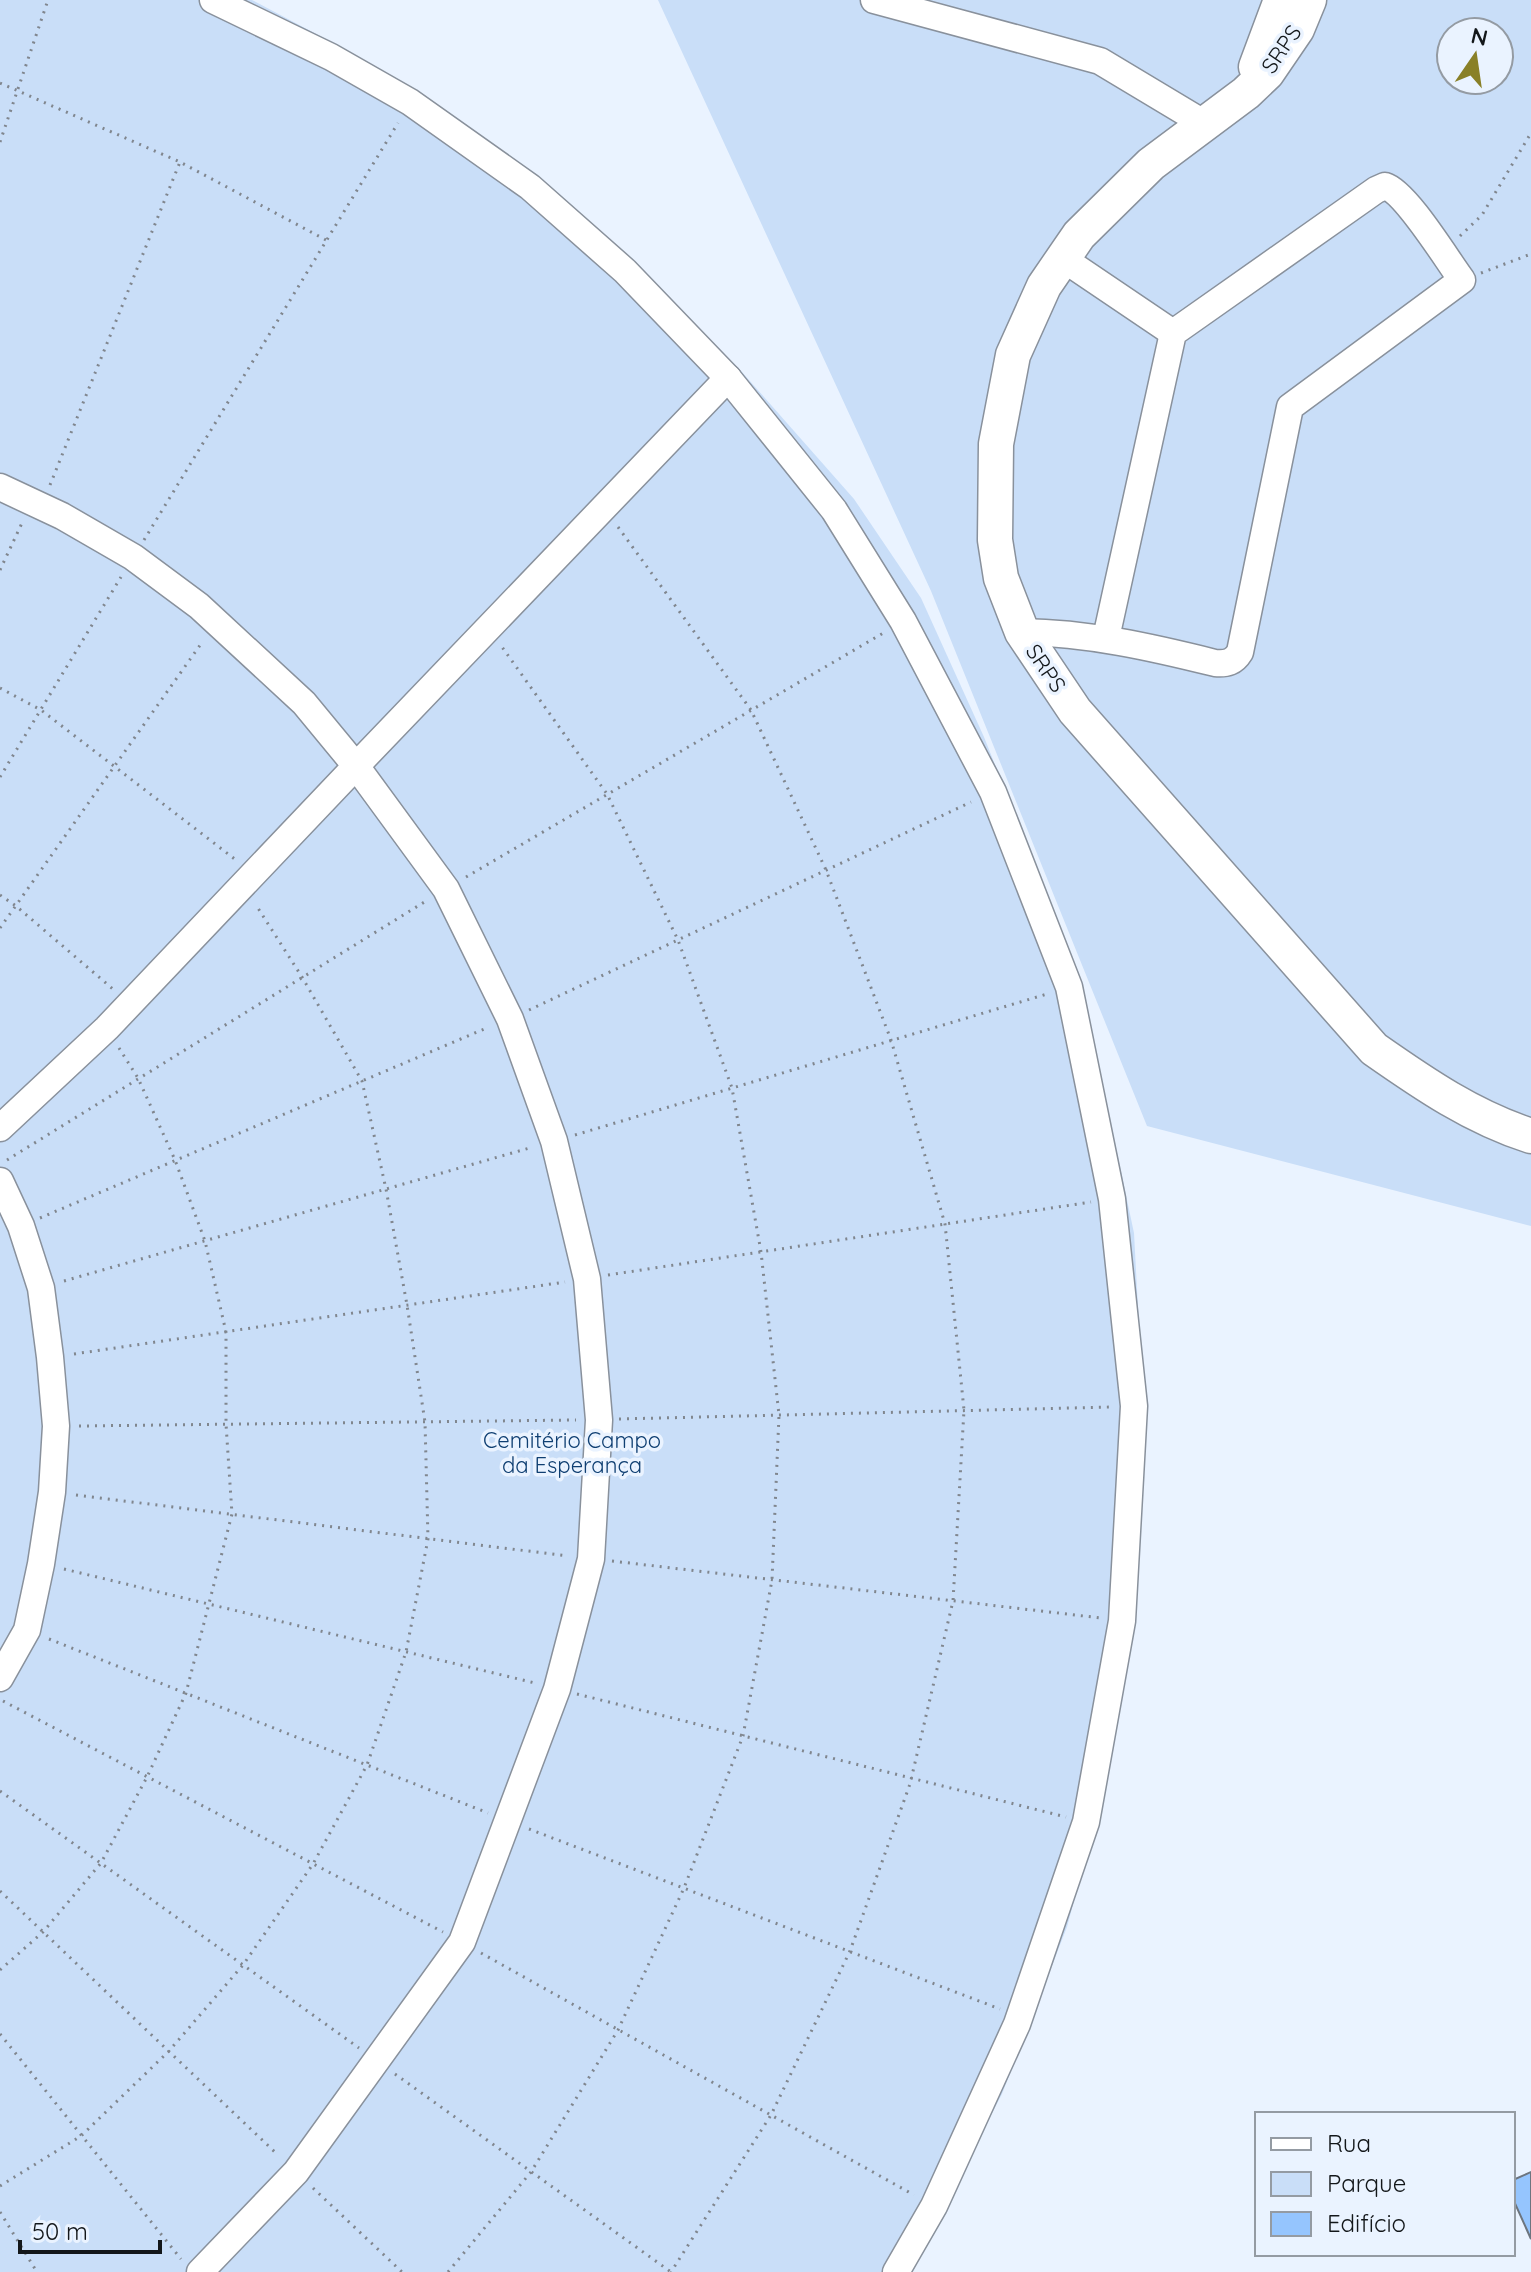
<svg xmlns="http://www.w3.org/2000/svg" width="1531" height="2272" font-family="Quicksand,sans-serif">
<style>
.green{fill:#c9def8;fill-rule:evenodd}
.building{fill:#95c5fe;stroke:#6d757f;stroke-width:2}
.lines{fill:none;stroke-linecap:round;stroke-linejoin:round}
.minor-casing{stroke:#89919c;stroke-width:29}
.major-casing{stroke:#89919c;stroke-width:37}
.path{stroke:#80868e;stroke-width:3;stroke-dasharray:2 6;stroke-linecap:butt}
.minor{stroke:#fff;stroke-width:26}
.major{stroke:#fff;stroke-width:34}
.labels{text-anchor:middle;stroke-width:7;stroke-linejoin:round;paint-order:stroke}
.street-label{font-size:22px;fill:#13171a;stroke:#eaf3ff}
.park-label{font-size:22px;fill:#0f3f72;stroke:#eaf3ff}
</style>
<rect width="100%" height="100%" fill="#eaf3ff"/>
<g class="green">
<path d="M0 0H252L320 36 417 92 569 208 741 371 854 499 921 598 984 737 1074 964 1086 1006 1134 1233 1145 1439 1138 1575 1099 1807 1067 1927 1002 2094 909 2272H0Z"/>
<path d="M658 0H1531V1226L1147 1126 931 591ZM1451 32H1499V80H1451Z"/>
</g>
<path class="building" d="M1531 2172V2239L1513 2199V2180Z"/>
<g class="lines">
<g class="minor-casing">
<g id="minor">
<path d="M213 0 331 57 410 102 530 187 625 271 728 378 834 510 903 621 993 792 1069 987 1112 1199 1134 1406 1122 1621 1086 1822 1017 2024 934 2206 896 2272"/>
<path d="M874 0 1100 61 1205 124"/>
<path d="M1062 258 1173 333"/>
<path d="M0 487 62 516 133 557 199 606 304 703 356 766 446 889 510 1019 554 1141 587 1279 599 1420 591 1559 557 1689 462 1942 296 2172 200 2272"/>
<path d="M1022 632C1088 633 1151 647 1215 663 1227 664 1234 662 1240 652L1290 407 1462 280C1447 260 1406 192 1385 186L1376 190 1173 333 1106 638"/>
<path d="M0 1128 107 1028 356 766 728 378"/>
<path d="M0 1181 21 1226 41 1288 50 1357 56 1426 52 1492 41 1564 27 1630 0 1678"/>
</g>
</g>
<g class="major-casing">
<g id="major">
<path d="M1309 0 1297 29 1267 73 1246 93 1151 164 1079 235 1044 286 1013 355 996 444 995 540 1001 578 1022 632 1075 711 1374 1049C1424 1084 1472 1117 1531 1136"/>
<path d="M1256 67 1281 0"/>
</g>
</g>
<g class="path">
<path d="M0 83 180 162 326 240"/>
<path d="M0 142 48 0"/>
<path d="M1460 236 1482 215 1531 133"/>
<path d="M1481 273 1531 254"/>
<path d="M50 485 180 162"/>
<path d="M618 527 751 710 826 870 891 1040 945 1224 964 1410 953 1601 910 1784 850 1951 771 2115 671 2272"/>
<path d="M144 540 398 123"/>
<path d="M0 570 22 523"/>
<path d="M0 688 41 710 236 860"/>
<path d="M0 777 121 577"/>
<path d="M466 877 885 632"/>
<path d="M0 895 16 906 114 990"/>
<path d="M0 928 203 641"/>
<path d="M529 1010 971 802"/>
<path d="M575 1135 1047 994"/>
<path d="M7 1160 426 901"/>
<path d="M40 1218 489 1027"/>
<path d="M608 1275 1091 1202"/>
<path d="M64 1281 533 1147"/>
<path d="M74 1354 565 1282"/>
<path d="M619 1419 1112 1407"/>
<path d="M79 1426 576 1420"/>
<path d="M76 1495 568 1556"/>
<path d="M612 1561 1101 1618"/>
<path d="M64 1569 535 1683"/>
<path d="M49 1639 488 1813"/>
<path d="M577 1694 1066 1817"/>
<path d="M3 1701 443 1932"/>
<path d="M0 1791 359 2048"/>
<path d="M529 1829 1000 2009"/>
<path d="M0 1891 278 2155"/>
<path d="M481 1953 914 2195"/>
<path d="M0 1970 43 1932 101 1863 147 1777 186 1693 232 1514 226 1424V1332L205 1241 175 1160 138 1078 119 1048"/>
<path d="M0 2034 181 2259"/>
<path d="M395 2074 671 2272"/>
<path d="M0 2186 81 2136 169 2051 243 1965 313 1864 367 1765 406 1652 428 1539 425 1422 407 1305 386 1189 362 1081 302 977 256 905"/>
<path d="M313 2188 402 2272"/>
<path d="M0 2212 37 2272"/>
<path d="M448 2272 531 2172 618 2030 684 1888 743 1736 772 1580 779 1415 761 1252 732 1088 678 940 607 794 502 647"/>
</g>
<use href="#minor" class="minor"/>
<use href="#major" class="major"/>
</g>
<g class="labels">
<g class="street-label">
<text transform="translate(1281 49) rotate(-56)" y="8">SRPS</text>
<text transform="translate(1046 668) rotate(56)" y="8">SRPS</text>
</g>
<g class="park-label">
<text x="572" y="1448">Cemitério Campo<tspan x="572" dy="25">da Esperança</tspan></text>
</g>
</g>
<rect x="1255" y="2112" width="260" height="144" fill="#eaf3ff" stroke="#949ba3" stroke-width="2"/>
<rect x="1271" y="2138" width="40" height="12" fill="#ffffff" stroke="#949ba3" stroke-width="2"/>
<text x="1327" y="2152" font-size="24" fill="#13171a">Rua</text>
<rect x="1271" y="2172" width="40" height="24" fill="#c9def8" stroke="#949ba3" stroke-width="2"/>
<text x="1327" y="2192" font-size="24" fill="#13171a">Parque</text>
<rect x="1271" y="2212" width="40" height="24" fill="#95c5fe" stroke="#949ba3" stroke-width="2"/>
<text x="1327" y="2232" font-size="24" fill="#13171a">Edifício</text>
<g transform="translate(1475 56) rotate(13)"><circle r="38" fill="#eaf3ff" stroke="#949ba3" stroke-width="2"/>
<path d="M0-6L14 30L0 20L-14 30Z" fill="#898027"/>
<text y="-12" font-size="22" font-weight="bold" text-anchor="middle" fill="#13171a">N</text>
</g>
<path d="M20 2240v12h140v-12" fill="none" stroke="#13171a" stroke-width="4"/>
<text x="32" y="2240" font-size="24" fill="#13171a" stroke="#eaf3ff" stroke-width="6" paint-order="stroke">50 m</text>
</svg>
